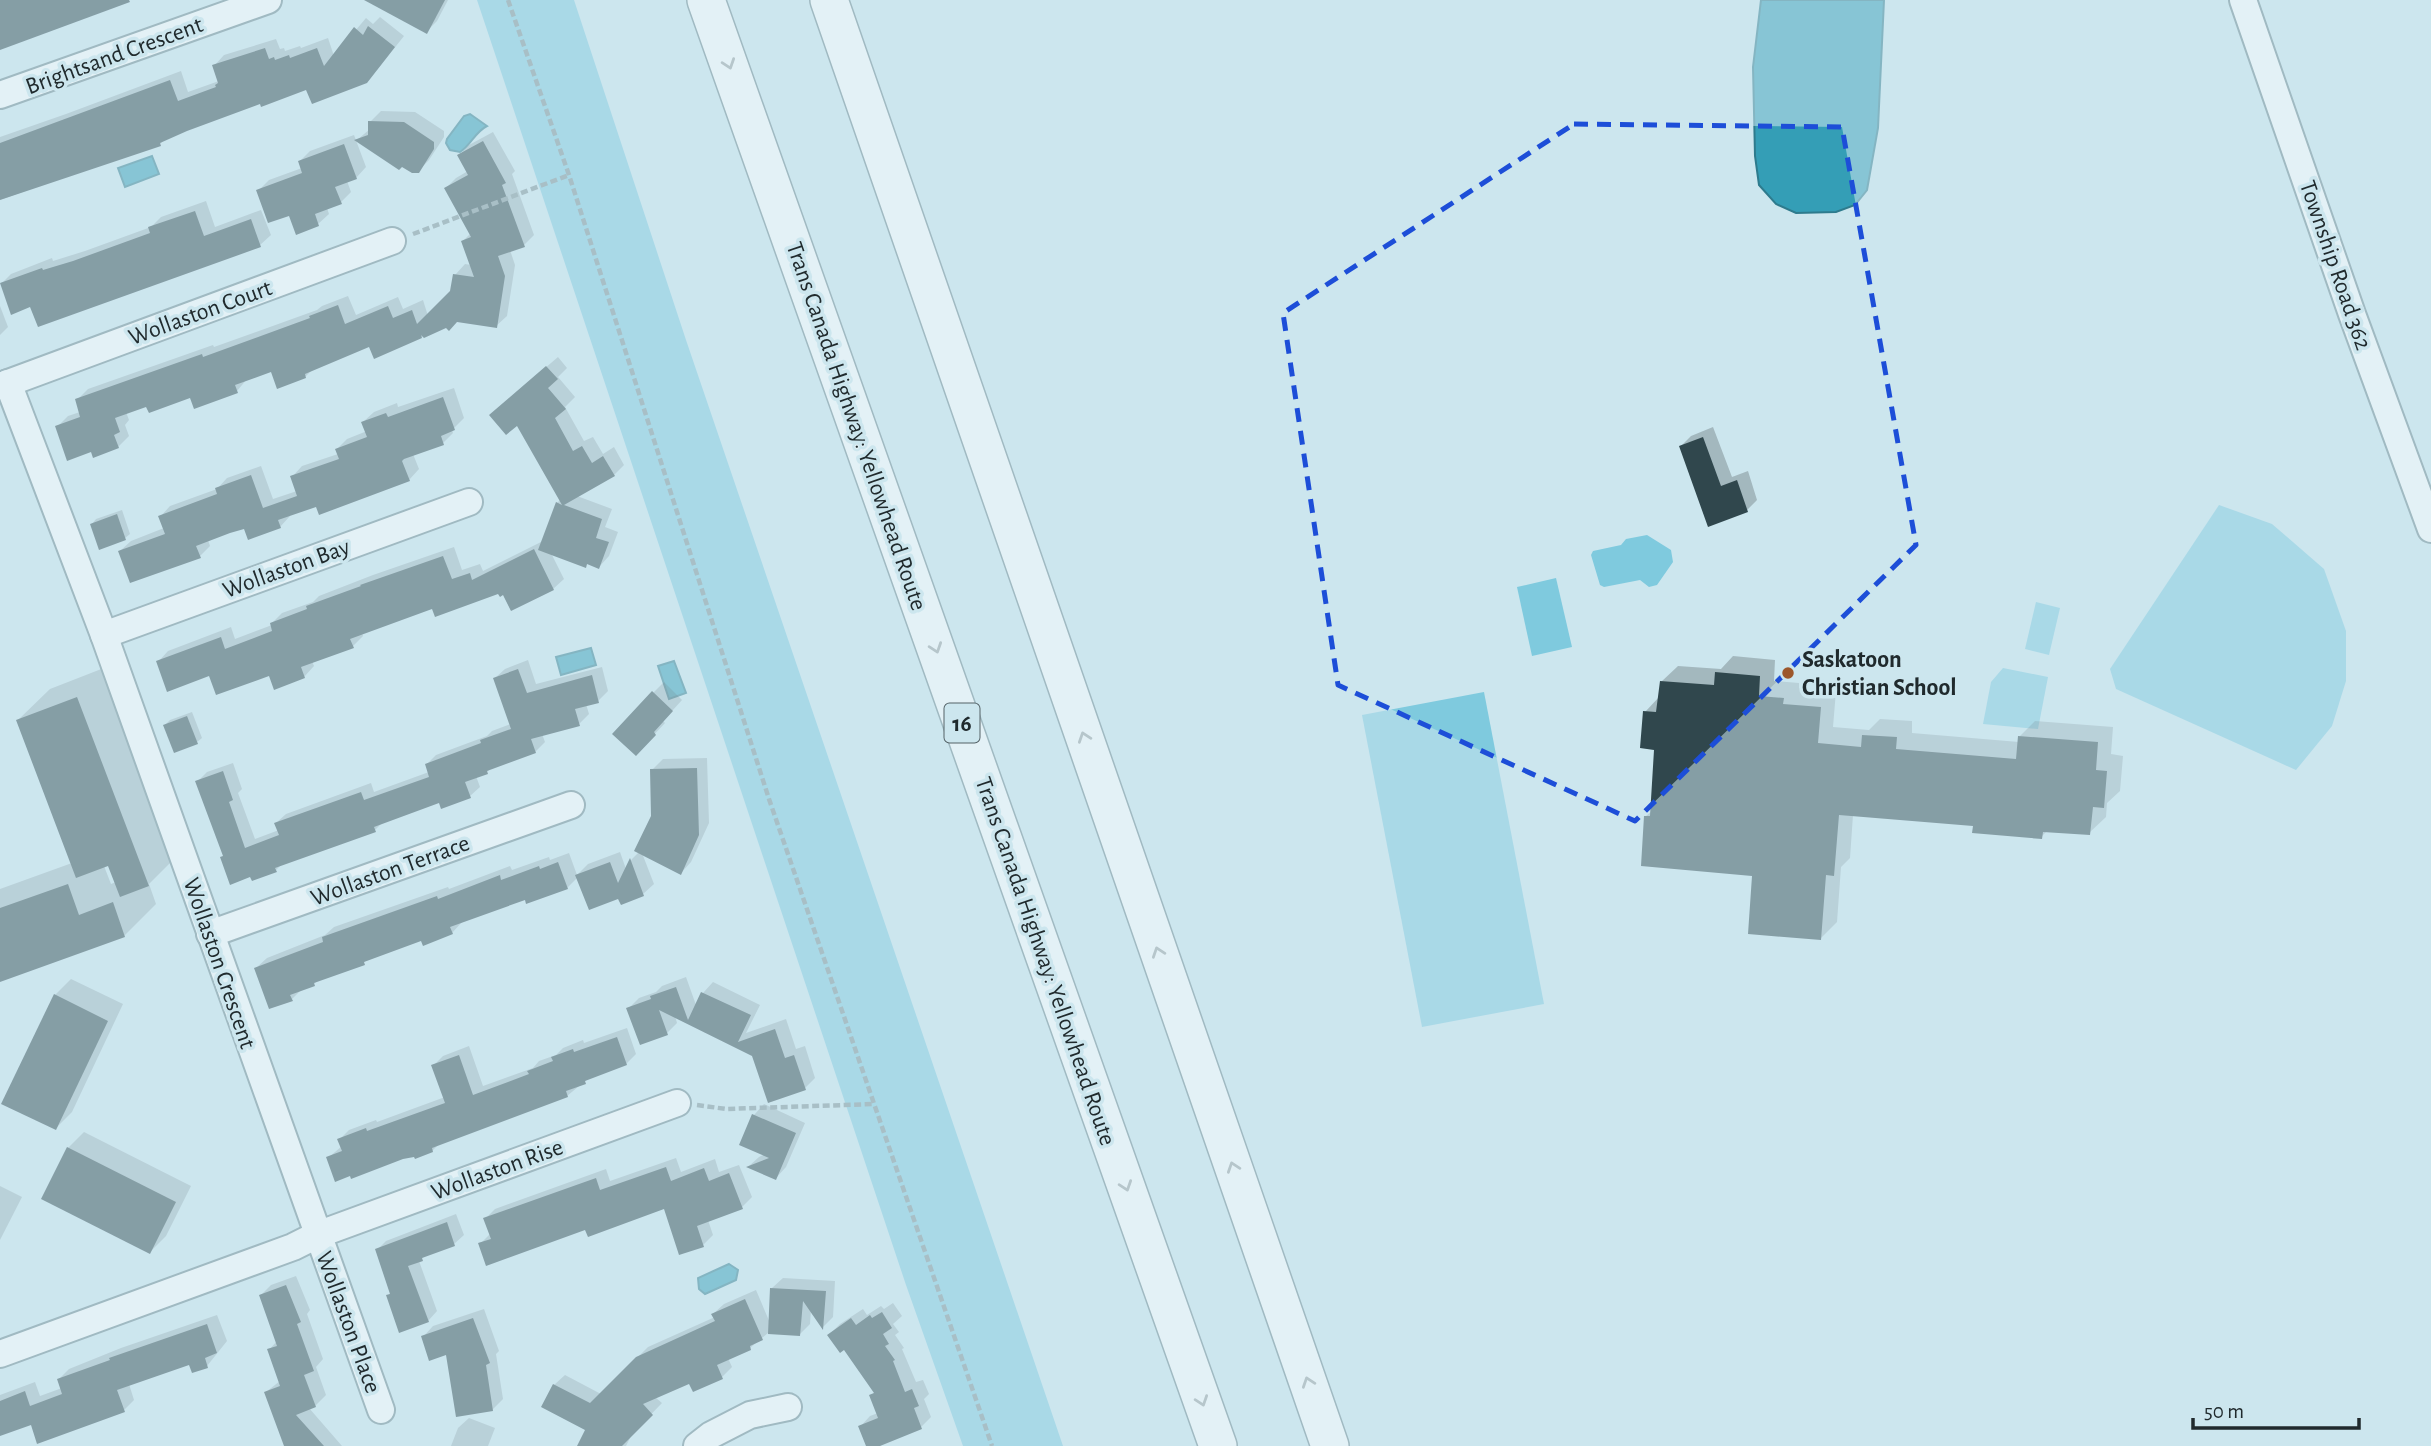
<svg xmlns="http://www.w3.org/2000/svg" width="2431" height="1446" font-family="'Alegreya Sans',sans-serif">
<style>
.green{fill:#7fcade}
.water{fill:#349eb6;stroke:#2e7b8d;stroke-width:2}
.shadow{fill:#0003;fill-rule:evenodd}
.building{fill:#30474d}
.lines{fill:none;stroke-linecap:round;stroke-linejoin:round}
.minor-casing{stroke:#6c858c;stroke-width:30}
.highway-casing{stroke:#6c858c;stroke-width:40}
.path{stroke:#7d9095;stroke-width:4.5;stroke-dasharray:7 3.5;stroke-linecap:butt}
.minor{stroke:#fff;stroke-width:26}
.highway{stroke:#fff;stroke-width:37}
.oneway{stroke:#9b9fa0}
.marked{fill:none;stroke:#1d4ed8;stroke-width:5;stroke-dasharray:14 9;stroke-linejoin:round}
.poi-dot{fill:#9c572b;stroke:#cce6ee;stroke-width:2.5}
.labels{text-anchor:middle;stroke-width:7;stroke-linejoin:round;paint-order:stroke}
.shield{fill:#cce6ee;stroke:#546267;stroke-width:2}
.shield-label{font-size:23px;font-weight:bold;fill:#202a2d}
.street-label{font-size:24px;fill:#202a2d;stroke:#cce6ee}
.poi-label{font-size:24px;font-weight:bold;fill:#202a2d;stroke:#cce6ee;text-anchor:start}
</style>
<rect width="100%" height="100%" fill="#cce6ee"/>
<g class="green">
<path d="M477 0H574L686 340 1063 1446H963L906 1285Z"/>
<path d="M2219 505 2272 524 2324 569 2346 631V681L2332 726 2296 770 2116 689 2110 669Z"/>
<path d="M1647 535 1671 550 1673 562 1657 585 1649 587 1640 580 1604 587 1600 585 1591 555 1593 551 1621 545 1626 539Z"/>
<path d="M1556 578 1572 647 1532 656 1517 587Z"/>
<path d="M2036 602 2060 608 2049 655 2025 649Z"/>
<path d="M2003 668 2048 677 2038 729 1983 724 1991 682Z"/>
<path d="M1484 692 1544 1004 1422 1027 1362 715Z"/>
</g>
<g class="water">
<path d="M1761 0H1884L1878 128 1867 190 1855 205 1836 212 1796 213 1776 204 1759 185 1755 156 1753 67Z"/>
<path d="M470 114 487 126C475 132 471 145 460 152L450 150 446 143 447 139 464 116Z"/>
<path d="M152 156 159 174 125 187 118 168Z"/>
<path d="M591 648 596 665 561 675 556 657Z"/>
<path d="M674 661 686 693 669 699 658 666Z"/>
<path d="M729 1264 738 1270 736 1280 705 1294 699 1289 698 1278Z"/>
</g>
<g class="shadow">
<path d="M383 0H448L437 21 426 32Z"/>
<path d="M380 17 404 36 377 70 307 87 261 102 166 138 160 144 116 158 0 200V137L66 114 181 71 188 92 219 81 214 66 224 55 276 39 280 49 284 48 285 51 300 46 301 48 328 38 334 56 366 18 373 24Z"/>
<path d="M381 111 415 112 444 131V137L429 160 418 171 357 140 370 129V122Z"/>
<path d="M493 132 515 171 512 174 534 235 524 245 510 250 515 265 507 316 496 326 457 320 421 337 370 345 313 369 306 376 272 370 247 379 237 391 191 396 147 404 126 412 129 420 125 425 129 436 118 447 92 450 57 427 68 416 80 412 77 400 88 389 213 345 214 347 317 310 322 306 348 296 356 315 398 297 403 309 423 300 428 316 452 292 455 275 465 264 471 265 463 241 471 233 446 188 456 178 468 171 459 156 469 145Z"/>
<path d="M354 135 366 167 356 178 347 181 351 192 341 202 327 208 329 214 318 224 290 214 258 191 269 180 302 168 300 161 310 151Z"/>
<path d="M206 201 215 227 261 210 271 235 260 245 31 305 1 284 11 274 52 258 53 261 85 251 151 227 161 217Z"/>
<path d="M0 306 8 327 0 335Z"/>
<path d="M558 357 567 368 558 377 575 397 565 407 584 441 593 437 603 454 614 447 624 465 614 475 577 496 612 509 605 527 618 532 609 556 599 567 588 563 585 566 551 553 564 579 553 589 499 591 433 607 362 633 363 636 353 646 312 661 314 666 304 677 270 674H210L158 662 168 651 231 627 235 639 272 625V623L282 613 313 602 319 596 373 575 454 547 462 570 480 564 483 571 543 541 557 503 561 499 517 423 502 405Z"/>
<path d="M454 388 464 418 452 430 453 433 443 443 413 454 419 469 409 480 289 514 290 516 280 527H245L208 540 210 546 200 556 120 551 131 541 164 528 160 517 170 506 217 489 227 478 261 466 273 499 297 491 292 477 302 466 338 454 337 449 347 439 367 431 363 422 374 412 397 403 398 407Z"/>
<path d="M1713 427 1732 477 1748 471 1757 500 1747 510 1709 525 1681 446 1691 436Z"/>
<path d="M122 510 130 534 125 538 92 524 96 519Z"/>
<path d="M1733 656 1775 660 1774 681 1799 683V688L1836 691 1833 727 1869 730 1880 719 1912 721V733L2019 742V737L2035 721 2113 727 2111 754 2123 756 2120 791 2107 803 2106 817 2089 833 2048 830 2041 837 1975 824 1853 815 1850 858 1841 867 1837 922 1821 938 1754 874 1646 816 1652 811 1656 748 1645 712 1660 696 1661 682 1678 666 1721 669Z"/>
<path d="M528 660 536 684 602 667 608 691 598 701 586 704 589 714 579 724 542 734 545 742 535 752 491 768 487 772 476 776 480 787 470 796 440 801 383 822 375 830 282 864 276 870 225 855 197 782 207 772 233 763 242 789 238 793 255 839 279 830 276 823 286 814 371 783 374 792 429 772 427 764 436 755 487 736 492 731 511 724 495 678 505 669Z"/>
<path d="M109 666 180 853 149 884 156 904 124 936 0 980V889L72 863 18 720 50 689ZM109 864 116 882 111 884 104 866Z"/>
<path d="M664 682 682 700 663 721 665 723 636 754 653 693Z"/>
<path d="M192 712 202 738 197 742 165 725 170 720Z"/>
<path d="M707 758 709 823 691 862 681 873 642 853 654 884 643 894 619 897 578 877 567 888 526 897 462 922 452 933 422 939 319 979 314 984 303 988 292 999 256 968 267 958 325 935 334 927 448 887 449 889 510 866 512 870 549 857 550 860 569 853 577 875 588 864 620 852 626 869 632 859 639 852 653 816 652 770 663 759Z"/>
<path d="M686 977 696 1005 703 993 713 982 760 1005 746 1033 786 1019 796 1049 805 1046 815 1078 805 1088 754 1055 675 1016 677 1023 667 1033 628 1009 639 998 656 992 662 986Z"/>
<path d="M71 979 123 1004 72 1112 56 1128 55 995Z"/>
<path d="M627 1028 636 1054 626 1064 590 1077 567 1096 439 1144 432 1151 328 1158 342 1146 339 1140 349 1130 376 1120 377 1122 445 1097 433 1066 443 1056 469 1046 483 1086 533 1068 539 1061 556 1055 563 1048 583 1040 584 1043Z"/>
<path d="M764 1104 805 1123 786 1167 776 1178 749 1166 759 1157 765 1154 754 1115Z"/>
<path d="M84 1132 191 1186 166 1236 150 1252 68 1148Z"/>
<path d="M676 1158 681 1172 715 1159 719 1172 739 1165 752 1197 742 1207 708 1220 713 1235 703 1245 665 1207 586 1227 480 1244 491 1233 485 1219 495 1209 606 1169 610 1181Z"/>
<path d="M0 1186 22 1197 0 1240Z"/>
<path d="M456 1214 464 1235 454 1244 428 1253 419 1261 437 1311 428 1321 388 1296 391 1292 377 1250 386 1241Z"/>
<path d="M296 1276 310 1310 307 1314 323 1359 316 1367 326 1395 315 1406 309 1408 342 1446H286L266 1392 280 1381 269 1350 277 1341 261 1295 271 1285Z"/>
<path d="M783 1278 835 1281 833 1317 823 1327 811 1309 810 1324 799 1335 768 1333 750 1348 728 1358 732 1367 722 1377 690 1381 655 1397 662 1403 632 1434 626 1446H579L587 1429 554 1385 565 1375 601 1394 648 1347 715 1317 713 1314 724 1304 756 1290 770 1323 772 1288Z"/>
<path d="M893 1303 902 1316 893 1324 899 1332 895 1335 904 1348 902 1349 916 1382 923 1380 929 1394 924 1399 931 1417 921 1427 875 1446H868L860 1427 870 1416 878 1413 871 1396 875 1392 844 1348 829 1335 840 1324 863 1309 867 1315 881 1306 884 1309Z"/>
<path d="M484 1309 499 1351 496 1354 503 1399 492 1410 448 1352 423 1337 433 1326Z"/>
<path d="M217 1315 227 1341 207 1366 190 1363 129 1384 134 1400 124 1410 32 1423 0 1435V1395L35 1382 40 1396 62 1388 59 1379 69 1369 121 1348Z"/>
<path d="M469 1418 495 1428 488 1446H451L458 1428Z"/>
</g>
<g class="building">
<path d="M0 0H129L130 2 0 50Z"/>
<path d="M364 0H445L427 34Z"/>
<path d="M368 26 395 47 367 83 312 104 306 90 261 107 260 104 187 131 160 143 161 146 0 200V143L170 80 178 101 216 87 215 85 218 83 212 65 265 48 269 59 274 57 275 60 289 55 290 58 317 48 324 66 354 27 363 35Z"/>
<path d="M368 121 404 122 434 142V149L419 173H412L402 167 399 170 354 140 368 135Z"/>
<path d="M483 141 506 183 502 185 525 247 498 256 505 276 497 328 457 322 449 331 446 328 424 338 421 335 422 338 374 359 369 347 305 374 306 378 277 389 271 372 235 385 238 393 194 409 190 398 149 413 146 407 115 418 120 432 114 435 119 448 93 458 91 452 67 461 55 426 80 417 75 399 202 354 203 357 310 318 309 316 338 305 345 324 388 306 393 318 412 310 417 324 450 291 453 274 474 277 461 241 471 237 444 188 468 175 457 155Z"/>
<path d="M344 144 357 179 335 187 342 204 315 214 319 226 296 235 289 216 268 223 256 190 302 173 298 161Z"/>
<path d="M195 211 204 236 251 219 261 247 38 327 30 307 11 315 0 283 42 268 43 270 73 261 150 233 148 227Z"/>
<path d="M546 366 558 379 548 388 566 409 555 418 573 451 582 446 592 463 603 456 615 476 564 505 602 519 596 538 609 542 599 569 587 564 586 568 538 550 556 502 562 505 517 426 506 435 489 415Z"/>
<path d="M443 397 455 430 441 436 444 445 404 459 402 461 410 481 319 515 316 507 278 520 281 528 248 540 244 529 230 533 196 546 201 558 130 583 118 551 165 534 158 516 217 494 215 488 251 475 263 508 297 496 290 476 339 459 335 449 367 437 361 422 386 413 388 417Z"/>
<path d="M1703 437 1721 486 1737 480 1748 512 1708 527 1679 446Z"/>
<path d="M117 514 126 540 99 550 90 524Z"/>
<path d="M534 549 554 590 511 611 503 595 500 597 498 594 435 617 432 609 350 639 354 648 301 667 305 678 274 690 269 676 216 695 209 676 167 692 156 661 221 637 225 649 272 631 270 623 307 609 306 606 361 586 360 585 443 556 452 579 470 573 472 580Z"/>
<path d="M518 669 527 693 592 675 599 703 575 709 580 726 531 739 536 753 487 771 488 774 465 782 471 798 441 809 439 803 374 827 376 832 275 868 277 872 252 881 250 877 230 885 220 857 223 856 195 781 223 771 233 800 229 802 245 848 279 835 274 823 361 792 364 800 429 777 425 764 481 743 480 740 511 729 493 678Z"/>
<path d="M1715 672 1760 676 1759 696 1784 698 1783 704 1821 707 1818 743 1861 747 1862 735 1897 737 1896 749 2016 759 2018 736 2098 742 2096 770 2107 771 2104 808 2093 807 2090 835 2043 832 2042 839 1972 833 1973 826 1839 815 1834 876 1826 875 1821 940 1748 934 1752 876 1641 866 1644 816H1650L1654 750 1640 748 1643 711 1656 712 1660 681 1714 685Z"/>
<path d="M652 691 673 711 654 732 656 735 636 756 612 734Z"/>
<path d="M77 697 149 886 120 897 108 866 76 878 16 720Z"/>
<path d="M187 716 198 744 174 753 163 725Z"/>
<path d="M697 768 699 835 681 875 634 851 651 816 650 769Z"/>
<path d="M630 858 644 896 621 905 618 899 589 910 575 875 610 862 618 883Z"/>
<path d="M558 862 568 889 526 904 525 900 450 927 453 934 423 946 421 941 364 962 365 965 314 983 315 986 290 995 293 1001 269 1009 254 968 323 942 322 937 437 896 438 899 500 875 501 880 539 866 540 869Z"/>
<path d="M68 884 79 915 113 902 125 937 0 982V908Z"/>
<path d="M676 987 688 1020 701 992 751 1015 738 1042 775 1029 785 1058 794 1055 806 1090 768 1103 752 1056 659 1010 668 1035 640 1045 626 1008 651 999 650 996Z"/>
<path d="M54 994 108 1021 56 1130 1 1104Z"/>
<path d="M617 1037 627 1065 585 1081 586 1084 566 1091 568 1097 432 1148 433 1152 415 1159 414 1157 403 1159 351 1179 350 1176 335 1182 326 1157 342 1151 337 1139 366 1128 367 1131 445 1103 431 1065 459 1055 473 1095 529 1074 527 1071 553 1061 551 1057 573 1049 574 1052Z"/>
<path d="M752 1114 796 1133 776 1180 746 1167 769 1158 739 1145Z"/>
<path d="M67 1147 176 1202 150 1254 41 1199Z"/>
<path d="M666 1167 671 1181 704 1168 709 1181 729 1173 743 1209 697 1226 704 1247 679 1255 664 1209 588 1237 585 1230 486 1266 478 1243 491 1239 483 1218 596 1178 600 1190Z"/>
<path d="M447 1222 455 1246 422 1258 423 1261 408 1266 429 1322 399 1333 386 1295 390 1294 375 1249Z"/>
<path d="M286 1285 301 1322 297 1324 314 1371 304 1375 316 1407 296 1415 324 1446H284L264 1392 280 1386 267 1349 277 1346 259 1295Z"/>
<path d="M770 1288 826 1291 823 1330 803 1301 800 1336 768 1334Z"/>
<path d="M745 1299 763 1340 750 1346 751 1350 717 1365 723 1379 693 1392 689 1384 643 1404 653 1415 622 1446H577L585 1430 541 1407 553 1384 590 1403 636 1357 715 1321 711 1314Z"/>
<path d="M882 1312 892 1328 883 1334 889 1344 885 1346 895 1360 893 1361 905 1392 912 1389 919 1406 914 1408 922 1429 880 1446H866L858 1426 878 1418 869 1395 874 1393 844 1350 840 1353 827 1335 851 1318 856 1325 870 1315 872 1318Z"/>
<path d="M473 1318 490 1363 486 1365 493 1411 456 1417 446 1355 429 1361 421 1336Z"/>
<path d="M207 1324 217 1353 205 1358 208 1368 192 1373 189 1365 117 1390 125 1412 37 1444 31 1425 0 1436V1401L25 1391 30 1406 62 1394 57 1379 110 1360 109 1358Z"/>
</g>
<g class="lines">
<g class="minor-casing">
<g id="minor">
<path d="M2243 0 2352 314 2431 529"/>
<path d="M0 95 268 0"/>
<path d="M8 383 104 635 381 1410"/>
<path d="M0 386 392 241"/>
<path d="M104 635 469 502"/>
<path d="M210 934 571 805"/>
<path d="M0 1354 293 1247 317 1235 677 1103"/>
<path d="M697 1446 711 1435 750 1415 788 1407"/>
</g>
</g>
<g class="highway-casing">
<g id="highway">
<path d="M706 0 1218 1446"/>
<path d="M829 0 1330 1446"/>
</g>
</g>
<g class="path">
<path d="M508 0 569 175 769 799 992 1446"/>
<path d="M413 234 569 175"/>
<path d="M697 1105 726 1109 874 1104"/>
</g>
<use href="#minor" class="minor"/>
<use href="#highway" class="highway"/>
</g>
<defs><path id="oneway-chevron" d="M-2-3.5L2.5 0L-2 3.5" fill="none" stroke-width="1.6" stroke-linecap="round" stroke-linejoin="round" transform="scale(1.75)"/></defs>
<g class="oneway">
<use href="#oneway-chevron" transform="translate(729 64) rotate(71)"/>
<use href="#oneway-chevron" transform="translate(936 648) rotate(71)"/>
<use href="#oneway-chevron" transform="translate(1084 737) rotate(-109)"/>
<use href="#oneway-chevron" transform="translate(1158 952) rotate(-109)"/>
<use href="#oneway-chevron" transform="translate(1233 1167) rotate(-109)"/>
<use href="#oneway-chevron" transform="translate(1126 1186) rotate(71)"/>
<use href="#oneway-chevron" transform="translate(1308 1382) rotate(-109)"/>
<use href="#oneway-chevron" transform="translate(1202 1401) rotate(71)"/>
</g>
<path d="M0 0H2431V1446H0ZM1574 124 1842 127 1916 545 1635 821 1338 685 1283 313Z" fill="#cce6ee" fill-opacity=".55" fill-rule="evenodd"/>
<path class="marked" d="M1574 124 1842 127 1916 545 1635 821 1338 685 1283 313Z"/>
<circle class="poi-dot" cx="1788" cy="673" r="7"/>
<g class="labels">
<rect class="shield" x="944.5" y="703.5" width="35" height="39" rx="5"/>
<g class="shield-label">
<text x="962" y="731">16</text>
</g>
<g class="street-label">
<text transform="translate(114 55) rotate(-20)" y="8">Brightsand Crescent</text>
<text transform="translate(2336 265) rotate(71)" y="8">Township Road 362</text>
<text transform="translate(200 312) rotate(-20)" y="8">Wollaston Court</text>
<text transform="translate(857 426) rotate(71)" y="8">Trans Canada Highway: Yellowhead Route</text>
<text transform="translate(286 568) rotate(-20)" y="8">Wollaston Bay</text>
<text transform="translate(390 870) rotate(-20)" y="8">Wollaston Terrace</text>
<text transform="translate(1046 961) rotate(71)" y="8">Trans Canada Highway: Yellowhead Route</text>
<text transform="translate(220 963) rotate(71)" y="8">Wollaston Crescent</text>
<text transform="translate(497 1169) rotate(-20)" y="8">Wollaston Rise</text>
<text transform="translate(349 1322) rotate(70)" y="8">Wollaston Place</text>
</g>
<g class="poi-label">
<text x="1802" y="667">Saskatoon<tspan x="1802" dy="28">Christian School</tspan></text>
</g>
</g>
<path d="M2193 1418v10h166v-10" fill="none" stroke="#202a2d" stroke-width="3.5"/>
<text x="2204" y="1418" font-size="21" fill="#202a2d" stroke="#cce6ee" stroke-width="5" paint-order="stroke">50 m</text>
</svg>
